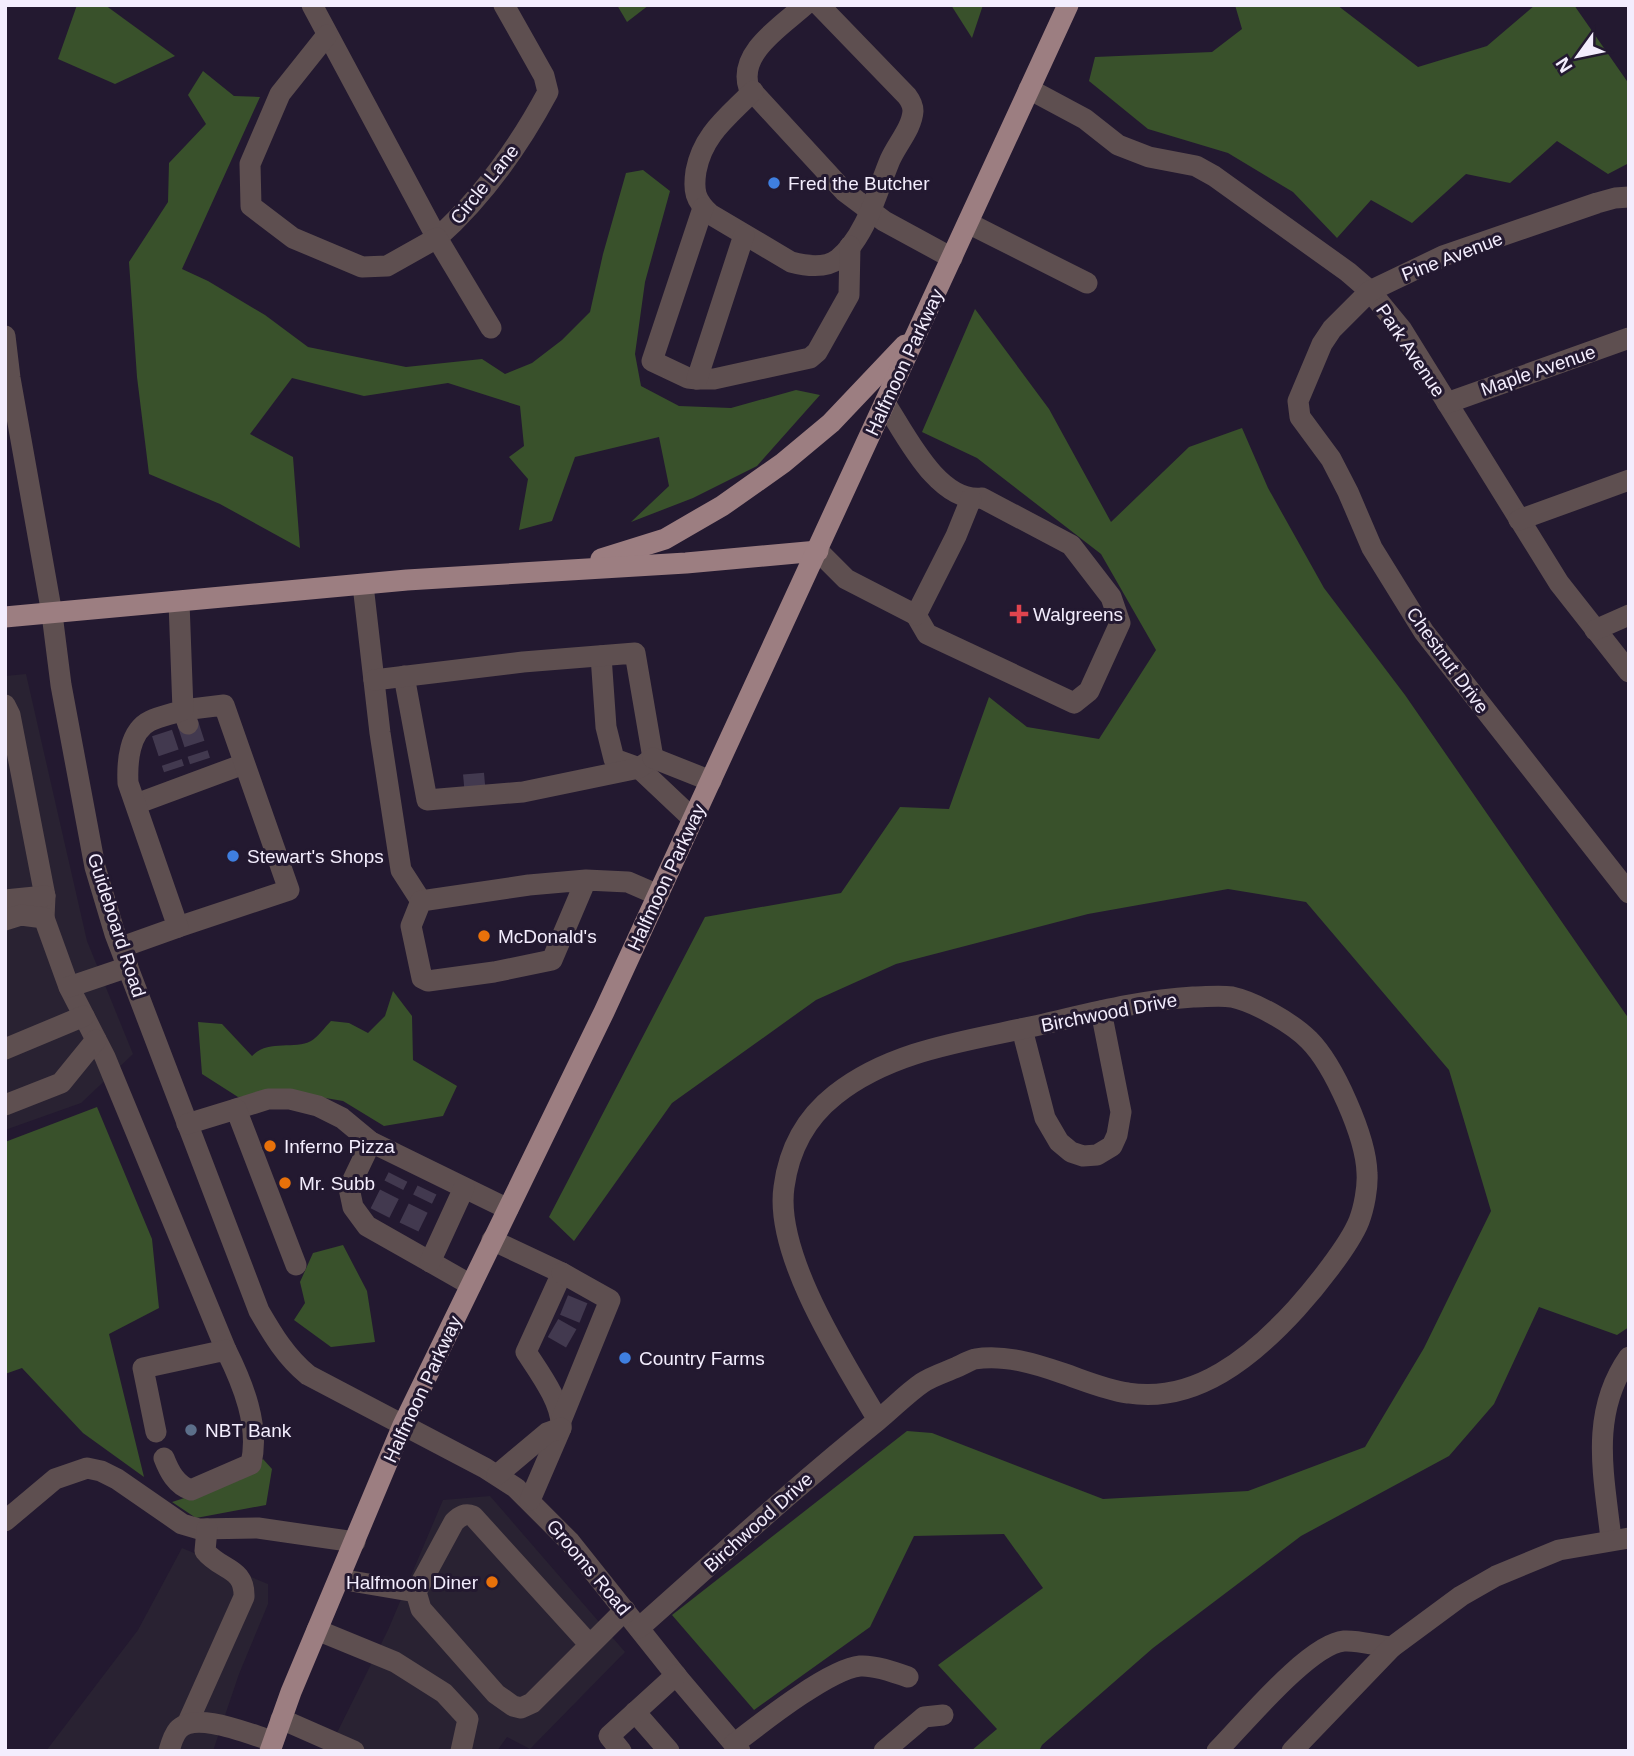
<svg xmlns="http://www.w3.org/2000/svg" width="1634" height="1756" font-family="Arial,sans-serif">
<style>
.commercial{fill:#292232}
.forest{fill:#39512b}
.lines{fill:none;stroke-linecap:round;stroke-linejoin:round}
.minor-tunnel{stroke:#42394f;stroke-width:21;stroke-dasharray:21 10;stroke-linecap:butt}
.minor{stroke:#5e4f50;stroke-width:21}
.major{stroke:#9c7e81;stroke-width:21}
.shop-dot{fill:#3f7fe0;stroke:#231930;stroke-width:2.5}
.health-dot{fill:#e0444e;stroke:#231930;stroke-width:2.5}
.food-dot{fill:#e8710a;stroke:#231930;stroke-width:2.5}
.service-dot{fill:#5c6f8a;stroke:#231930;stroke-width:2.5}
.labels{text-anchor:middle;stroke-width:6;stroke-linejoin:round;paint-order:stroke}
.poi-label{font-size:19px;fill:#f3edfd;stroke:#231930;text-anchor:start}
.street-label{font-size:19px;fill:#f3edfd;stroke:#231930}
</style>
<rect width="100%" height="100%" fill="#231930"/>
<g class="commercial">
<path d="M26 674 87 941 133 1054 81 1103 5 1130V676Z"/>
<path d="M490 1496 625 1652 530 1749 507 1737 497 1751H328L388 1630 443 1500Z"/>
<path d="M182 1548 268 1584V1604L239 1674 213 1751H46L138 1630Z"/>
</g>
<g class="forest">
<path d="M77 5H105L175 56 115 84 58 59Z"/>
<path d="M617 5H649L627 22Z"/>
<path d="M951 5H983L972 38Z"/>
<path d="M1235 5H1337L1418 67 1487 46 1535 5H1574L1629 84V163L1608 174 1557 141 1510 183 1466 174 1412 223 1371 200 1337 238 1293 192 1228 153 1148 129 1089 81 1095 57 1212 52 1242 29Z"/>
<path d="M203 71 234 96 260 97 182 269 208 281 265 315 308 347 406 367 482 359 505 374 532 363 562 340 590 312 603 254 626 173 643 170 670 191 645 282 635 354 641 386 679 406 731 408 796 390 820 395 757 466 693 498 631 522 669 486 659 437 575 457 552 521 519 530 528 479 509 457 524 446 520 406 448 383 364 396 292 378 250 434 293 457 300 548 220 504 149 474 137 377 129 262 168 202 169 163 206 124 188 95Z"/>
<path d="M975 309 1049 409 1111 522 1189 447 1242 428 1268 488 1324 588 1405 695 1629 1019V1327L1617 1335 1539 1307 1494 1404 1449 1456 1301 1536 1153 1648 1042 1745 1039 1751H971L997 1729 938 1665 1043 1588 1004 1534 914 1536 870 1627 754 1710 672 1615 907 1431 932 1433 1103 1499 1248 1491 1365 1447 1424 1348 1491 1211 1449 1070 1306 902 1228 889 1088 914 896 964 816 1000 672 1103 574 1241 549 1217 705 917 841 893 900 807 949 809 989 697 1027 727 1099 739 1156 650 1101 554 977 458 922 432Z"/>
<path d="M393 991 412 1016 413 1060 457 1086 443 1116 384 1126 343 1101 296 1093 238 1097 202 1074 198 1022 222 1024 252 1056C268 1039 294 1050 311 1041 318 1037 325 1027 331 1021L349 1023 368 1033 385 1016Z"/>
<path d="M97 1107 152 1239 159 1308 109 1334 144 1477 83 1433 22 1368 5 1374V1142Z"/>
<path d="M343 1245 367 1291 375 1342 331 1347 294 1320 305 1303 300 1282 313 1253Z"/>
<path d="M263 1459 272 1469 266 1505 196 1518 172 1502 240 1480Z"/>
</g>
<g class="lines">
<g class="minor-tunnel">
<path d="M188 724 200 761"/>
<path d="M162 733 174 769"/>
<path d="M464 785 486 783"/>
<path d="M380 1213 398 1177"/>
<path d="M409 1227 427 1190"/>
<path d="M564 1305 586 1314"/>
<path d="M553 1328 574 1340"/>
</g>
<g class="minor">
<path d="M312 5 437 238C483 197 519 146 548 92L544 76 504 5"/>
<path d="M805 5C783 25 737 53 749 88L844 191 884 221 952 258"/>
<path d="M327 35 280 94 250 164 251 206 293 238 362 267 387 266 437 238 491 328"/>
<path d="M1029 89 1085 119 1118 145 1149 157 1196 166 1214 176 1348 272 1370 291 1402 330 1559 583 1629 672"/>
<path d="M753 91C728 117 703 134 696 171 693 191 695 200 710 214L791 262C806 266 825 269 838 259 866 237 877 191 890 160 897 144 912 128 913 111 913 105 910 100 907 96L819 5"/>
<path d="M1629 197 1615 198 1597 203 1443 256 1370 291 1332 329 1322 344 1298 401 1300 417 1331 459 1348 492 1372 548 1424 632 1629 893"/>
<path d="M703 208 652 361 688 378 697 379H714L810 358 817 352 849 295 850 246"/>
<path d="M968 223 1087 283"/>
<path d="M5 336 10 378 52 614 61 685 95 867 115 934 259 1311C273 1335 286 1357 308 1375L485 1468 516 1488 570 1542 679 1679 740 1751"/>
<path d="M697 379 744 235"/>
<path d="M885 403C906 435 938 503 982 498L1071 545 1111 597 1120 623 1089 691 1074 703 927 634 916 615"/>
<path d="M1447 403 1629 338"/>
<path d="M1519 520 1629 480"/>
<path d="M818 551 846 579 916 615 956 536 971 499"/>
<path d="M363 585 380 733 401 870 421 901"/>
<path d="M1595 630 1629 615"/>
<path d="M601 656 606 727 614 759 639 768 693 819"/>
<path d="M404 676 427 800 523 792 639 768 653 758"/>
<path d="M374 680 523 662 635 653 653 758"/>
<path d="M5 705 10 715 45 896 44 918"/>
<path d="M653 758 711 781"/>
<path d="M136 804 244 764"/>
<path d="M586 880 552 960 494 972 428 981 422 978 411 926 421 901 529 885 586 880 628 882 658 895"/>
<path d="M5 900 45 896"/>
<path d="M5 920 21 915 44 918 69 987 105 1057 226 1350"/>
<path d="M178 927 289 890 224 705 183 710 188 724"/>
<path d="M122 947 178 927 128 783C127 763 129 731 150 721 160 716 173 714 183 710L179 602"/>
<path d="M69 987 128 967"/>
<path d="M1022 1029 1045 1118 1059 1142 1071 1152 1083 1156 1097 1155 1112 1146 1117 1135 1121 1112 1101 1011"/>
<path d="M5 1049 84 1016"/>
<path d="M5 1105 61 1083 96 1040"/>
<path d="M236 1109 268 1099H290L318 1106 342 1118 371 1142 508 1209"/>
<path d="M187 1124 236 1109 296 1265"/>
<path d="M371 1142 349 1188 353 1207 367 1226 471 1285"/>
<path d="M492 1240 562 1273 526 1352C539 1372 563 1404 561 1428L530 1500"/>
<path d="M430 1262 464 1188"/>
<path d="M562 1273 610 1300 562 1418"/>
<path d="M156 1432 143 1368 226 1350C243 1384 260 1426 251 1464L191 1490C176 1485 169 1471 164 1458"/>
<path d="M497 1475 547 1433 561 1428"/>
<path d="M5 1521 55 1479 87 1468 101 1471 117 1479 182 1524 199 1529 258 1528 355 1542"/>
<path d="M1611 1539C1604 1475 1589 1414 1629 1357"/>
<path d="M339 1579 416 1592"/>
<path d="M639 1628C718 1558 795 1487 877 1421 892 1409 906 1394 922 1383 932 1376 946 1372 957 1367 959 1366 973 1359 975 1359 1004 1354 1036 1364 1062 1373 1083 1380 1106 1390 1128 1393 1196 1404 1253 1356 1296 1309 1314 1289 1349 1246 1359 1221 1364 1208 1368 1187 1367 1173 1366 1137 1334 1065 1309 1040 1292 1023 1255 1002 1232 997 1219 995 1206 997 1193 997 1143 1000 1096 1012 1048 1023 977 1040 895 1047 835 1095 806 1118 789 1149 784 1187 774 1255 844 1362 878 1420"/>
<path d="M317 1630 395 1662 444 1693 468 1719 461 1751"/>
<path d="M590 1645 473 1516C465 1513 460 1516 454 1522L416 1592 421 1609 496 1694 513 1706 521 1708 532 1703 625 1610"/>
<path d="M635 1712 669 1751"/>
<path d="M281 1719 354 1751"/>
<path d="M188 1722 244 1597C245 1567 221 1571 205 1551L207 1529"/>
<path d="M734 1744C760 1724 829 1669 860 1666 874 1665 894 1672 908 1677"/>
<path d="M169 1751C171 1744 173 1736 178 1730 195 1710 251 1735 273 1741"/>
<path d="M621 1751 609 1736 676 1675"/>
<path d="M884 1751 924 1717 943 1715"/>
<path d="M1217 1751C1243 1725 1309 1644 1344 1641 1359 1640 1377 1646 1392 1647"/>
<path d="M1292 1751 1392 1647 1461 1596 1496 1576 1559 1550 1629 1538"/>
</g>
<g class="major">
<path d="M601 559 665 539 722 506 783 463 831 423 905 345"/>
<path d="M5 617 407 580 686 563 818 551"/>
<path d="M270 1751 291 1692 403 1425 604 1012 1068 5"/>
</g>
</g>
<g class="shop-dot">
<circle cx="774" cy="183" r="7"/>
<circle cx="233" cy="856" r="7"/>
<circle cx="625" cy="1358" r="7"/>
</g>
<path class="health-dot" d="M1015.5 603.5h7v7h7v7h-7v7h-7v-7h-7v-7h7z"/>
<g class="food-dot">
<circle cx="484" cy="936" r="7"/>
<circle cx="270" cy="1146" r="7"/>
<circle cx="285" cy="1183" r="7"/>
<circle cx="492" cy="1582" r="7"/>
</g>
<circle class="service-dot" cx="191" cy="1430" r="7"/>
<g class="labels">
<g class="poi-label">
<text x="788" y="190">Fred the Butcher</text>
<text x="1033" y="621">Walgreens</text>
<text x="247" y="863">Stewart's Shops</text>
<text x="498" y="943">McDonald's</text>
<text x="284" y="1153">Inferno Pizza</text>
<text x="299" y="1190">Mr. Subb</text>
<text x="639" y="1365">Country Farms</text>
<text x="205" y="1437">NBT Bank</text>
<text x="478" y="1589" text-anchor="end">Halfmoon Diner</text>
</g>
<g class="street-label">
<text transform="translate(484 184) rotate(-51)" y="7">Circle Lane</text>
<text transform="translate(1452 256) rotate(-21)" y="7">Pine Avenue</text>
<text transform="translate(1411 350) rotate(56)" y="7">Park Avenue</text>
<text transform="translate(904 362) rotate(-65)" y="7">Halfmoon Parkway</text>
<text transform="translate(1538 370) rotate(-19)" y="7">Maple Avenue</text>
<text transform="translate(1448 660) rotate(54)" y="7">Chestnut Drive</text>
<text transform="translate(666 877) rotate(-65)" y="7">Halfmoon Parkway</text>
<text transform="translate(117 925) rotate(72)" y="7">Guideboard Road</text>
<text transform="translate(1109 1012) rotate(-11)" y="7">Birchwood Drive</text>
<text transform="translate(422 1389) rotate(-65)" y="7">Halfmoon Parkway</text>
<text transform="translate(758 1522) rotate(-42)" y="7">Birchwood Drive</text>
<text transform="translate(589 1567) rotate(50)" y="7">Grooms Road</text>
</g>
</g>
<rect width="1634" height="1756" fill="none" stroke="#f3edfd" stroke-width="14"/>
<g transform="translate(1578 56) rotate(237)" stroke="#231930" stroke-width="5" paint-order="stroke">
<path d="M0-5L12 26L0 18L-12 26Z" fill="#f3edfd"/>
<text y="-10" font-size="19" font-weight="bold" text-anchor="middle" fill="#f3edfd">N</text>
</g>
</svg>
